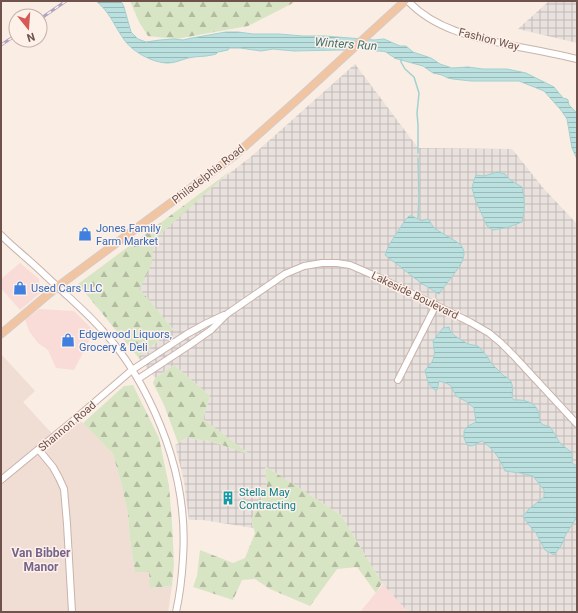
<svg xmlns="http://www.w3.org/2000/svg" width="578" height="613" font-family="Roboto,sans-serif">
<style>
.residential{fill:#f0ddd3}
.commercial{fill:#f9dcd8}
.industrial{fill:url(#industrial-grid)}
.forest{fill:url(#forest-firs)}
.water{fill:url(#water-rules);stroke:#a2d1d0}
.lines{fill:none;stroke-linecap:round;stroke-linejoin:round}
.stream{stroke:#a2d1d0;stroke-width:1.5}
.minor-casing{stroke:#c9b3ab;stroke-width:8}
.major-casing{stroke:#d4cbc9;stroke-width:9}
.minor{stroke:#fff;stroke-width:6}
.major{stroke:#f2c5a2;stroke-width:7}
.rail-casing{stroke:#aea4c1;stroke-width:3}
.rail{stroke:#fdf1e9;stroke-width:1.5;stroke-dasharray:4.5;stroke-linecap:butt}
.labels{text-anchor:middle;stroke-width:3;stroke-linejoin:round;paint-order:stroke}
.street-label{font-size:11px;fill:#6f524c;stroke:#fdf1e9}
.shop-label{font-size:11px;fill:#366cbe;stroke:#fdf1e9;text-anchor:start}
.culture-label{font-size:11px;fill:#0d838f;stroke:#fdf1e9;text-anchor:start}
.water-label{font-size:12px;font-style:italic;fill:#427372;stroke:#fdf1e9}
.neighbourhood-label{font-size:12px;font-weight:bold;fill:#77648c;stroke:#fdf1e9}
</style>
<defs>
<pattern id="industrial-grid" width="8" height="8" patternUnits="userSpaceOnUse"><rect width="8" height="8" fill="#e9e1de"/><path d="M0 4h8M4 0v8" fill="none" stroke="#c1b9b6"/></pattern>
<pattern id="forest-firs" width="22" height="20" patternUnits="userSpaceOnUse"><rect width="22" height="20" fill="#d8e5c4"/><path d="M5 1l3.5 6h-7zM16 11l3.5 6h-7z" fill="#b3bca1"/></pattern>
<pattern id="water-rules" width="6" height="5" patternUnits="userSpaceOnUse"><rect width="6" height="5" fill="#bae1df"/><path d="M0 2.5h6" fill="none" stroke="#9bb9b7"/></pattern>
</defs>
<rect width="100%" height="100%" fill="#faede4"/>
<path class="residential" d="M1 354 35 391 23 402 56 438 79 420 83 423 113 454 122 486 128 515 130 540 135 572H149L151 588 172 586 168 612H1Z"/>
<g class="commercial">
<path d="M20 263 39 279 40 293 20 310 1 288V279Z"/>
<path d="M39 309 74 311 94 331 74 370 56 368 48 350 38 343 29 331 25 319Z"/>
<path d="M383 584 408 612H360Z"/>
</g>
<g class="industrial">
<path d="M549 1H577V43L518 29Z"/>
<path d="M355 64 418 148 512 149 544 189 577 224V612H408L382 583 341 515 265 466 267 488 251 520 253 528 203 520H189L184 481 175 445 188 437 193 439 210 441 249 454 203 419 210 396 174 365 155 378 138 357 173 329 136 285 153 233 253 155Z"/>
</g>
<g class="forest">
<path d="M130 1H295L293 3 248 26 176 39 148 36 139 22Z"/>
<path d="M233 169 154 240 152 263 140 289 173 329 138 357 78 284Z"/>
<path d="M174 365 210 396 203 419 251 455 210 441 193 439 188 437 178 443 164 405 153 383 155 378Z"/>
<path d="M133 385 159 438 169 486 172 523 174 564 172 586 150 588 149 572H135L130 540 128 515 122 486 113 454 83 423 124 386Z"/>
<path d="M265 466 341 515 382 583 376 593 357 567 337 569 310 606 270 589 255 579 242 580 233 600 193 587 197 576 200 550 233 563 245 558 255 533 251 520 267 488Z"/>
</g>
<g class="water">
<path d="M96 1H121L124 7 131 32 138 39 146 42 160 40 174 39 183 40 192 38 226 32H238L253 34H279L303 36H325L374 40 384 39 400 46H406L413 52 431 58 440 64 452 68 468 67 483 69H507L526 73 554 87 563 98 567 99 568 100 569 105 577 113V159L572 148 567 119 561 110 544 91 519 81H471L453 79 448 78 442 75 433 73 423 66 394 58V57C391 56 389 54 386 52 383 51 379 51 376 51 370 49 364 47 357 47 350 48 345 51 338 50L294 51 273 49 261 51 240 48H229L228 50 218 52 216 54 212 55C204 57 196 56 188 58 181 60 175 63 168 63 152 63 131 51 123 38 114 25 109 11 96 1Z"/>
<path d="M497 172 505 174C510 181 514 182 522 187 525 201 525 208 522 222L509 227 493 230 487 226 475 199 472 188 474 180 476 175 484 176Z"/>
<path d="M409 216H412L422 221 427 219 429 220 434 228 460 244C464 249 465 253 463 259 461 267 444 286 439 294L421 283 385 255 389 245 406 219Z"/>
<path d="M449 327 450 331 455 336 468 344 478 346 487 356 491 363 504 376C514 379 513 390 512 398L514 400C525 399 537 403 539 414 540 418 539 420 541 423 544 426 547 425 550 427 553 430 557 439 560 443 564 447 568 449 572 453V463L577 466V517L566 534 561 546 554 555 545 550 536 533 528 524 523 516 529 509 544 497V490L533 476 520 473 505 471C500 459 494 449 482 441L472 446 467 445 464 438V431L468 426 476 422 474 408 467 402 456 396 451 386 446 383 439 381 437 390H435C428 386 427 378 425 370 436 359 435 355 433 341L443 328Z"/>
</g>
<g class="lines">
<g class="stream">
<path d="M401 59V62L405 69 414 77 419 93 417 113 418 125V153"/>
<path d="M418 218 419 197 418 158"/>
</g>
<g class="minor-casing">
<g id="minor">
<path d="M408 1C435 30 476 38 514 46 535 50 556 54 577 59"/>
<path d="M1 235C11 245 22 254 32 263 41 271 50 280 59 288 74 302 89 315 102 330 121 350 136 374 148 398 173 448 187 501 183 558 182 576 180 594 176 612"/>
<path d="M138 379 191 344 211 330 227 314 285 274 304 266 322 263H337L350 265 380 278 470 322 489 333 501 343 514 356 577 424"/>
<path d="M398 380 436 305"/>
<path d="M39 450 53 467 59 478 64 489 67 524 72 612"/>
<path d="M1 480 75 419 132 370 187 334 207 323 224 315"/>
</g>
</g>
<g class="major-casing">
<path id="major" d="M1 334 57 287 234 156 298 99 405 1"/>
</g>
<use href="#minor" class="minor"/>
<use href="#major" class="major"/>
<g class="rail-casing">
<g id="rail">
<path d="M40 19 66 1"/>
<path d="M1 45 16 35"/>
</g>
</g>
<use href="#rail" class="rail"/>
</g>
<defs>
<g id="shop-bare" transform="scale(1.08)"><path d="M-5-2.5h2.3a2.7 3.5 0 0 1 5.4 0H5L5.5 6h-11ZM-1.5-2.5h3a1.5 2.3 0 0 0-3 0Z" fill="#3f7fe0" stroke="#fdf1e9" stroke-width="2.5" paint-order="stroke"/></g>
<g id="building-bare" transform="scale(1.08)"><path d="M-4-6H4V6H1V3H-1V6H-4ZM-2.5-4.3h1.7v1.8h-1.7ZM.8-4.3h1.7v1.8H.8ZM-2.5-1h1.7V.8h-1.7ZM.8-1h1.7V.8H.8Z" fill="#0f9aa8" stroke="#fdf1e9" stroke-width="2.5" paint-order="stroke"/></g>
</defs>
<g fill-rule="evenodd">
<use href="#shop-bare" x="85" y="234"/>
<use href="#shop-bare" x="20" y="288"/>
<use href="#shop-bare" x="68" y="340"/>
<use href="#building-bare" x="228" y="498"/>
</g>
<g class="labels">
<g class="street-label">
<text transform="translate(489 39) rotate(14)" y="4">Fashion Way</text>
<text transform="translate(208 174) rotate(-38)" y="4">Philadelphia Road</text>
<text transform="translate(415 295) rotate(26)" y="4">Lakeside Boulevard</text>
<text transform="translate(67 426) rotate(-40)" y="4">Shannon Road</text>
</g>
<g class="shop-label">
<text x="96" y="232">Jones Family<tspan x="96" dy="13">Farm Market</tspan></text>
<text x="31" y="292">Used Cars LLC</text>
<text x="79" y="338">Edgewood Liquors,<tspan x="79" dy="13">Grocery &amp; Deli</tspan></text>
</g>
<g class="culture-label">
<text x="239" y="496">Stella May<tspan x="239" dy="13">Contracting</tspan></text>
</g>
<g class="water-label">
<text transform="translate(346 44) rotate(4)" y="4">Winters Run</text>
</g>
<g class="neighbourhood-label">
<text x="41" y="557">Van Bibber<tspan x="41" dy="14">Manor</tspan></text>
</g>
</g>
<rect width="578" height="613" fill="none" stroke="#6f524c" stroke-width="4"/>
<g transform="translate(28 28) rotate(163)"><circle r="19" fill="#fdf1e9" stroke="#c4b1aa"/>
<path d="M0-3L7 15L0 10L-7 15Z" fill="#d75955"/>
<text y="-6" font-size="11" font-weight="bold" text-anchor="middle" fill="#6f524c">N</text>
</g>
</svg>
